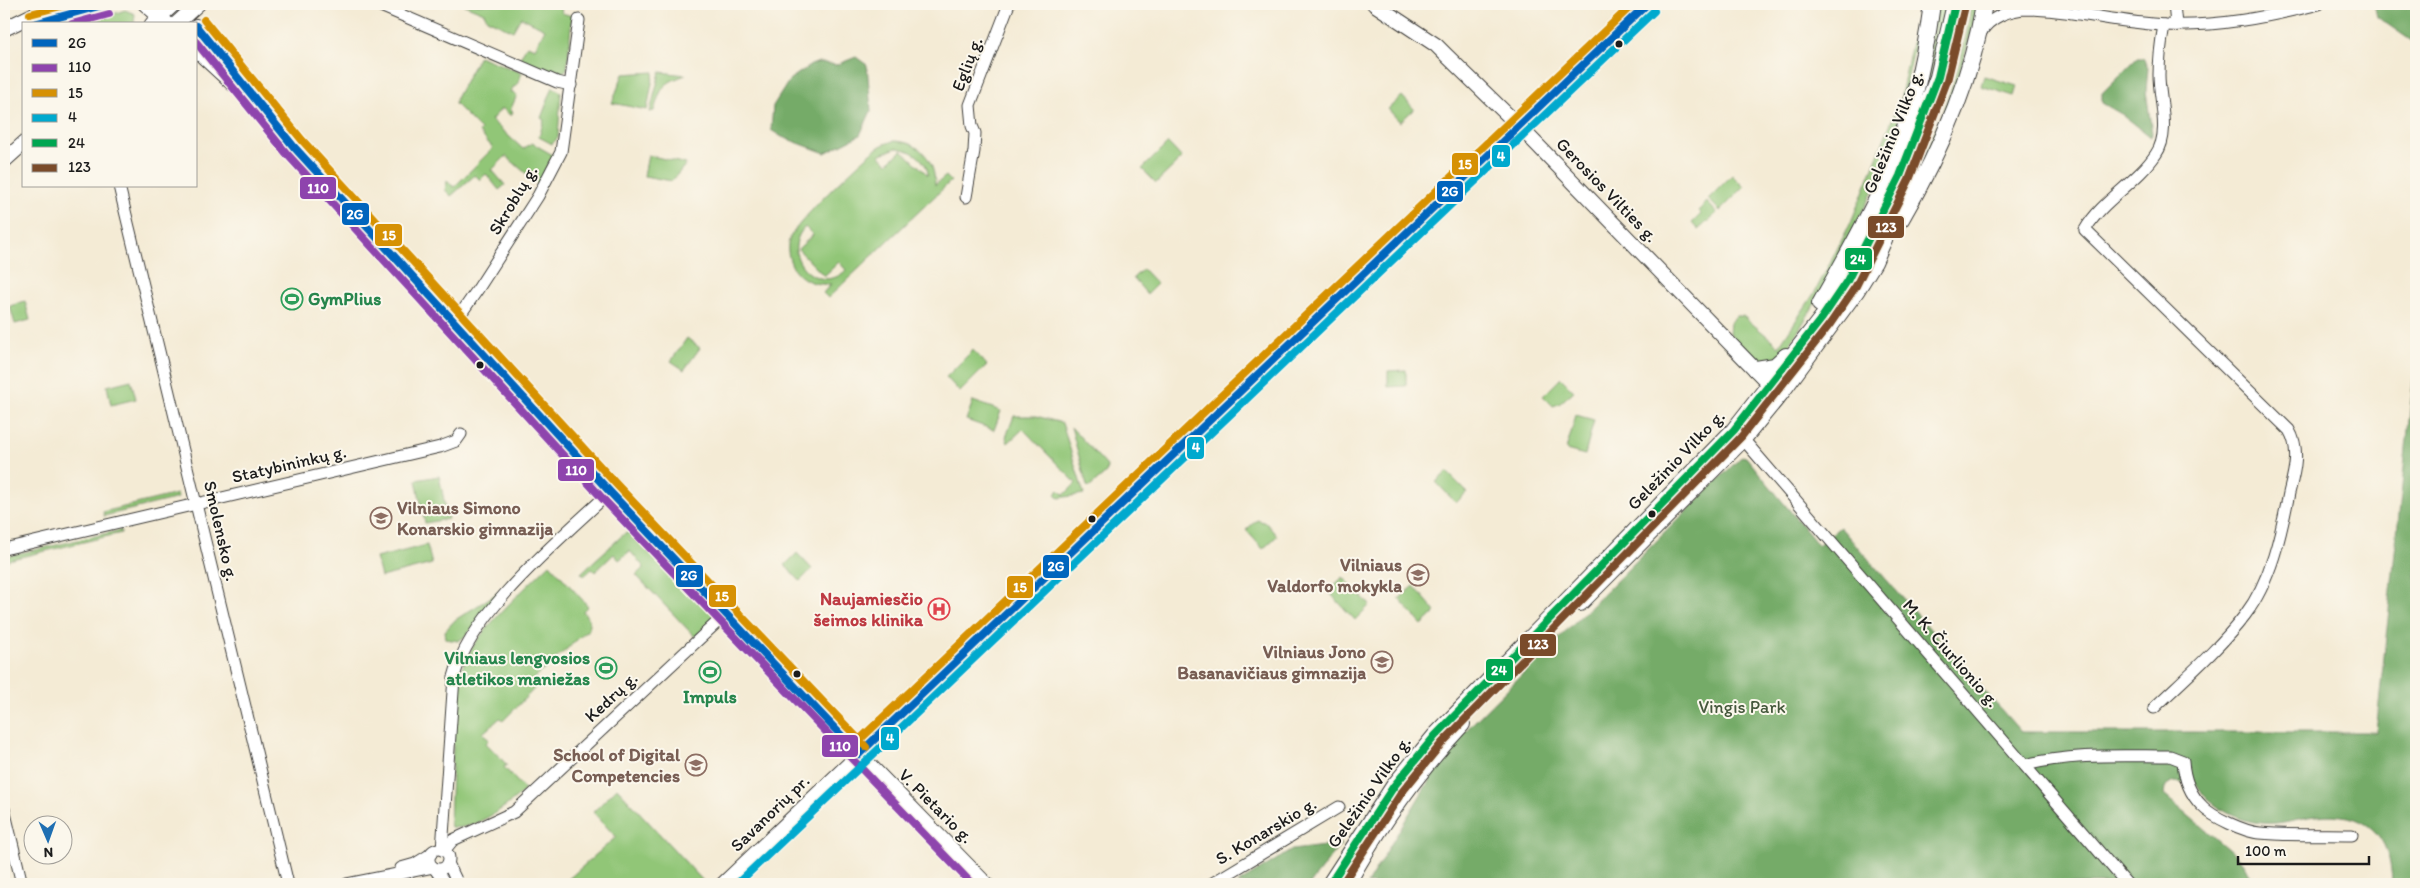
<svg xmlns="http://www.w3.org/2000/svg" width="2420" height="888" font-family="Itim,sans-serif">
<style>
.green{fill:#91c677;stroke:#56714a;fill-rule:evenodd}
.forest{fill:#74ab68;stroke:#486442}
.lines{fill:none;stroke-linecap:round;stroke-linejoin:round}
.stream{stroke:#5ac5d4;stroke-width:2.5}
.minor-casing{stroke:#3c3b38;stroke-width:13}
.major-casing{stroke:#3c3b38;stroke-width:16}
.highway-casing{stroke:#3c3b38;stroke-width:18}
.minor{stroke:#fff;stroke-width:11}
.major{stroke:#fff;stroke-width:14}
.highway{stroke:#fff;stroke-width:16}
.bus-1-casing{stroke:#fbf7ec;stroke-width:11}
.bus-2-casing{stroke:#fbf7ec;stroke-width:11}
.bus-3-casing{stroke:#fbf7ec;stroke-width:11}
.bus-4-casing{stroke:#fbf7ec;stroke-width:11}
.bus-5-casing{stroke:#fbf7ec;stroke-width:11}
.bus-6-casing{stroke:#fbf7ec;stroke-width:11}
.bus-1{stroke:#0065bd;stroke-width:8}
.bus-2{stroke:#8e44ad;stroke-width:8}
.bus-3{stroke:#d69104;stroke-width:8}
.bus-4{stroke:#00a9ce;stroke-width:8}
.bus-5{stroke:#00a651;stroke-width:8}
.bus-6{stroke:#7a4b2a;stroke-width:8}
.bus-dot{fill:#1c1c1c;stroke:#fbf7ec;stroke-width:2}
.labels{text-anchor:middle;stroke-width:4;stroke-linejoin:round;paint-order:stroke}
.street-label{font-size:18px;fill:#1c1c1c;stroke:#fbf7ec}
.leisure-label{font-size:18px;font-weight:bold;fill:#27864d;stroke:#fbf7ec;text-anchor:start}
.education-label{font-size:18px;font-weight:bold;fill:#785e54;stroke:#fbf7ec;text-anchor:end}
.health-label{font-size:18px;font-weight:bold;fill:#be3a42;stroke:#fbf7ec;text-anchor:end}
.park-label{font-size:18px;fill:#45583c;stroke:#fbf7ec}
.line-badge{stroke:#fbf7ec;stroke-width:2}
.badge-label{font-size:14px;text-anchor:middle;font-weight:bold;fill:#fff}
</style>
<rect width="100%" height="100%" fill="#fbf7ec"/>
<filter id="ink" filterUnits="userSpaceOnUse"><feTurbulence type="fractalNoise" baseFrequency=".02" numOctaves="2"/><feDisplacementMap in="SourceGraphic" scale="10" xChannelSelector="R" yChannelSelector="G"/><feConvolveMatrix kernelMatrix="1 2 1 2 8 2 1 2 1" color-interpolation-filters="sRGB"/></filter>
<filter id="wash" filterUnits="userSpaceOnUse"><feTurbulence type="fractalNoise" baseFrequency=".0096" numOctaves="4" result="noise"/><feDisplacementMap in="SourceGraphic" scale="20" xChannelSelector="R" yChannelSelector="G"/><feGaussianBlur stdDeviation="1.12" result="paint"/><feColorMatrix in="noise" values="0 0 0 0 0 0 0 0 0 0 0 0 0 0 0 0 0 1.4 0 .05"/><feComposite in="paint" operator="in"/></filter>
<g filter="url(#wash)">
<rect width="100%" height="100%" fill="#f4ebd5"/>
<g class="green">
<path d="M462 4H555L561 6 562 13 572 16 567 69 559 75 520 58 527 45 535 48 545 29 521 17 513 31 487 19 484 13Z"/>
<path d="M1937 4H1948L1929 83 1909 131Z"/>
<path d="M1971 4H1979L1953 99 1902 207C1930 142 1964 75 1971 4Z"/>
<path d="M125 10 135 14 134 24H85Z"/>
<path d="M1916 24 1918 31 1897 128 1874 189 1820 295 1796 335 1780 358 1760 364 1729 333 1730 322 1736 316H1743L1779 346 1815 292 1851 222 1900 100Z"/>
<path d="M479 56 522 73 516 87 514 86 511 92 517 95 510 111 513 112 511 116 502 108 491 120 523 149 532 143 553 155 538 184 506 156 492 170 505 185 499 190 486 174 480 180 475 175 451 196 445 190 447 181 454 187 493 148 479 132 481 130 455 104 456 98Z"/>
<path d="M654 72 647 110 612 103 623 74Z"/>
<path d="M660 72 686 75C662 83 661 88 654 111L650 112Z"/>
<path d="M1984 76 2017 86 2014 96 1981 86Z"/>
<path d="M553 87 561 92 558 138 552 144 539 137 544 120 541 118Z"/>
<path d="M1402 96 1414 109 1400 122 1388 109Z"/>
<path d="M893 141C920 141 935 160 935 185L946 176 951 181 828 298 823 293 831 284C816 285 804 282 794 269 789 261 786 249 789 240 793 225 861 160 876 149 881 145 887 143 893 141ZM896 148C911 149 927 159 928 175L902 150 888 163 879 155ZM805 227 813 235 798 249 824 276 839 262 846 270C820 297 777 256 805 227Z"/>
<path d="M1168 143 1182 158 1156 183 1142 169Z"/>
<path d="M648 155 686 164 672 181 644 176Z"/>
<path d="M1732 175 1744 187 1720 211 1708 199Z"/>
<path d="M1707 202 1717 213 1698 230 1692 223 1701 214 1698 211Z"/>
<path d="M1143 269 1157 284 1147 294 1133 278Z"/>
<path d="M25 301 30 320 15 324 10 306Z"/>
<path d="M687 338 700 348 684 370 671 361Z"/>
<path d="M973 350 987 365 960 392 946 377Z"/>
<path d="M1406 370V386L1388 387V371Z"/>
<path d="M1561 378 1574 391 1559 404 1553 406 1543 396Z"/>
<path d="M131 380 136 399 111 405 107 386Z"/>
<path d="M973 401 1001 411 994 430 966 420Z"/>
<path d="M1576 415 1594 420 1585 455 1566 450Z"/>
<path d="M1014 416H1036L1062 423 1084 494 1059 498 1055 494 1059 490 1064 495 1076 483 1023 429 1008 443 1006 437Z"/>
<path d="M1071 427 1107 466 1106 473 1090 487 1087 486Z"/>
<path d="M1447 472 1467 492 1456 503 1436 482Z"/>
<path d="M439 476 448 519 425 523 416 480Z"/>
<path d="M177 494 178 498 104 516 103 512Z"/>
<path d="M1257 520 1266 523 1277 536 1263 549 1246 530Z"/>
<path d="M121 530V533L4 561V557Z"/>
<path d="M633 532 671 567 713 611V618L695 637 636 575 644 567 630 551 619 560 614 554 595 572 592 569 584 576 581 573 625 533Z"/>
<path d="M427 545 432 564 381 577 376 558Z"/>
<path d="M797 553 812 569 800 581 785 565Z"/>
<path d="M550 564 588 606 583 611 589 620V629L530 682 535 688 503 721 500 718 483 733 489 740 486 743 507 765 504 767 525 790C511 804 472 832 451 827L450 823C452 786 452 682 468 654 487 623 524 589 550 564Z"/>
<path d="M1343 577 1370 605 1355 620 1328 591Z"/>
<path d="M1414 586 1436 612 1422 625 1399 599Z"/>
<path d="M499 592 501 594 466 636 458 641 446 639 445 631 455 620Z"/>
<path d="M617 788 705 883 567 884 565 882 616 837 593 812Z"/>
</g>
<g class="forest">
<path d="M2374 4H2415L2416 44 2377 17Z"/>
<path d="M856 57 867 65 871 111 860 135 825 153 782 137 771 130 773 106 790 79 811 65 819 62 836 65Z"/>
<path d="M2137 58H2143L2148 67 2146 91 2152 133 2151 137 2123 115 2102 103V93Z"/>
<path d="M2416 354V884H2392C2391 834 2366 810 2315 816 2297 818 2281 825 2262 823 2244 822 2224 813 2210 801 2204 797 2200 789 2196 783L2173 782 2165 787 2164 795 2242 861 2254 884H1367L1450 746 1742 456 1746 457 1818 545 1840 527 2021 732H2376Z"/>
<path d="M1341 844 1310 884H1237L1292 850Z"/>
</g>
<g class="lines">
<path class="stream" d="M2415 745 2416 744"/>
</g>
</g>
<g filter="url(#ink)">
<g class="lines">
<g class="minor-casing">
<g id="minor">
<path d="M376 4 557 82 571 85"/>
<path d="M2174 4 2176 25"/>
<path d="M1980 34C1989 17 2010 9 2029 9 2074 10 2119 23 2165 25 2218 27 2268 17 2319 4"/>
<path d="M119 186 288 884"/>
<path d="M966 197 974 151 975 133 972 126 970 105 1009 4"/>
<path d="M453 319 462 312 478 289 538 196 561 152 579 20"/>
<path d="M1743 439 2127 884"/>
<path d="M4 549 440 447 456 441 461 434"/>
<path d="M2154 708C2185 678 2219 649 2245 615 2271 581 2281 534 2289 493 2294 473 2301 450 2289 430L2085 230C2102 200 2137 183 2156 154 2171 133 2159 99 2159 75 2159 58 2161 42 2164 25"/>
<path d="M2025 765C2072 753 2122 756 2170 756L2183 761C2184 777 2190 794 2202 806 2212 817 2245 832 2260 833 2290 836 2322 834 2352 835"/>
<path d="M4 809 22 884"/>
<circle cx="439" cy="859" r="10"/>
<path d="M442 850 454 677C470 613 561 538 610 492"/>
<path d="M444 851 453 840 514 812 727 613"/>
<path d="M448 863 458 884"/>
<path d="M401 868 415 864 431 854"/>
<path d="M434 868 446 884"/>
<path d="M347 884 433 867"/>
<path d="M1211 884 1339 807"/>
</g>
</g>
<g class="major-casing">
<g id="major">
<path d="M145 4 168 24"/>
<path d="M1374 4 1436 45 1446 55 1519 126 1776 391"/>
<path d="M33 24 106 4"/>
<path d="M152 24 174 4"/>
<path d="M176 24 198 4"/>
<path d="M196 26 294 147 610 492 727 613 859 754 986 884"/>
<path d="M4 29 55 4"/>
<path d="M196 50 234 85"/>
<path d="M4 161 24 143"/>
<path d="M723 884 1647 4"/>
</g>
</g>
<g class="highway-casing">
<g id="highway">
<path d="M1901 219C1939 154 1972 79 1984 4"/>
<path d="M1820 304C1842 265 1864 227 1883 186 1908 129 1924 66 1932 4"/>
<path d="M1756 369 1775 366 1786 356"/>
<path d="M1580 603 1743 439 1780 394 1856 291 1874 262 1900 203"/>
<path d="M1330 884 1394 786 1435 736 1734 430 1822 318 1847 281 1900 176 1938 77 1955 4"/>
<path d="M1347 884C1378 827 1418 771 1462 724"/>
</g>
</g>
<use href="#minor" class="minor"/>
<use href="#major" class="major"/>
<use href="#highway" class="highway"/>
<g class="bus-1-casing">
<g id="bus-1">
<path d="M34 24 106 4"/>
<path d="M196 26 294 147 610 492 859 754"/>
<path d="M859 754 1647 4"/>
</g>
</g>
<g class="bus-2-casing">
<g id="bus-2">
<path d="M72 24 109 14"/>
<path d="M196 42 287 154 603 499 972 884"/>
</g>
</g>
<g class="bus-3-casing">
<g id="bus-3">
<path d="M30 14 69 4"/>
<path d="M204 20 302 140 617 485 866 747"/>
<path d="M852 747 1633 4"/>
</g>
</g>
<g class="bus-4-casing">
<path id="bus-4" d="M737 884 1654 11"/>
</g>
<g class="bus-5-casing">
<path id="bus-5" d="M1330 884 1394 786 1435 736 1734 430 1822 318 1847 281 1900 176 1938 77 1955 4"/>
</g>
<g class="bus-6-casing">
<path id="bus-6" d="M1342 884 1402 792 1442 743 1741 437 1830 324 1856 286 1909 180 1947 81 1965 6"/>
</g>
<use href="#bus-1" class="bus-1"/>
<use href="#bus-2" class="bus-2"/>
<use href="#bus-3" class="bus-3"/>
<use href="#bus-4" class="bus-4"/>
<use href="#bus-5" class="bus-5"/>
<use href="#bus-6" class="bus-6"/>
</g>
</g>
<defs>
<g id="stadium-ring" transform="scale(1.125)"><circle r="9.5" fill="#fbf7ec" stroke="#2e9e5b" stroke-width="1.5"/><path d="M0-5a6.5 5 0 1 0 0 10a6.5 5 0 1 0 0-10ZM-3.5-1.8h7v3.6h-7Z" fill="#2e9e5b"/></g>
<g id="school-ring" transform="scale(1.125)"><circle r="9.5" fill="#fbf7ec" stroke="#8d6e63" stroke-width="1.5"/><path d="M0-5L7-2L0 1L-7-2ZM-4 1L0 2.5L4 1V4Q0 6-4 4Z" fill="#8d6e63"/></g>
<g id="hospital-ring" transform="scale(1.125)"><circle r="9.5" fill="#fbf7ec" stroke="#e0444e" stroke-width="1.5"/><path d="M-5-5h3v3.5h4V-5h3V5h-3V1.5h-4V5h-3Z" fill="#e0444e"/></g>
<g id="university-ring" transform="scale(1.125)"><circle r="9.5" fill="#fbf7ec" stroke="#8d6e63" stroke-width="1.5"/><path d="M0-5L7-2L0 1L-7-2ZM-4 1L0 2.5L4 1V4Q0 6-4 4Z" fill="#8d6e63"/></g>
</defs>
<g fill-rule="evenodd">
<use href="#stadium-ring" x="292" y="299"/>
<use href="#school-ring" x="381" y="518"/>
<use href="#school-ring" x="1418" y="575"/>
<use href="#hospital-ring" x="939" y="609"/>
<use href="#school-ring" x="1382" y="662"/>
<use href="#stadium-ring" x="606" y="668"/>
<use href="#stadium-ring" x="710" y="672"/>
<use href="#university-ring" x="696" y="765"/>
</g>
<g class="bus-dot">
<circle cx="1619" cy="44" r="4.5"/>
<circle cx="480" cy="365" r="4.5"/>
<circle cx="1652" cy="514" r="4.5"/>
<circle cx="1092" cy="519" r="4.5"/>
<circle cx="797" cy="674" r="4.5"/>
</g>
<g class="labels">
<g class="street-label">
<text transform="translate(967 64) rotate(-69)" y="6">Eglių g.</text>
<text transform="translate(1893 132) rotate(-68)" y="6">Geležinio Vilko g.</text>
<text transform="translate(1607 190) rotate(46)" y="6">Gerosios Vilties g.</text>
<text transform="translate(513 200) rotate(-59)" y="6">Skroblų g.</text>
<text transform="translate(1676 460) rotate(-46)" y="6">Geležinio Vilko g.</text>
<text transform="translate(289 464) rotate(-13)" y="6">Statybininkų g.</text>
<text transform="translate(221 531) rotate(77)" y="6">Smolensko g.</text>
<text transform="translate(1951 653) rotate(49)" y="6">M. K. Čiurlionio g.</text>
<text transform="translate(611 697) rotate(-43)" y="6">Kedrų g.</text>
<text transform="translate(1369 792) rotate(-55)" y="6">Geležinio Vilko g.</text>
<text transform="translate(936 806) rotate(45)" y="6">V. Pietario g.</text>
<text transform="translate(770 813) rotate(-44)" y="6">Savanorių pr.</text>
<text transform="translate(1266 831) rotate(-31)" y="6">S. Konarskio g.</text>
</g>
<g class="leisure-label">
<text x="308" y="305">GymPlius</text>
<text x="590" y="664" text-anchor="end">Vilniaus lengvosios<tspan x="590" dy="21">atletikos maniežas</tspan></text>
<text x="710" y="703" text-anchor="middle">Impuls</text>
</g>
<g class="education-label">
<text x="397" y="514" text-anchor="start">Vilniaus Simono<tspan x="397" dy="21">Konarskio gimnazija</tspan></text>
<text x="1402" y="571">Vilniaus<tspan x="1402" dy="21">Valdorfo mokykla</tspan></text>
<text x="1366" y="658">Vilniaus Jono<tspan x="1366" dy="21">Basanavičiaus gimnazija</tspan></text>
<text x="680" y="761">School of Digital<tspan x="680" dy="21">Competencies</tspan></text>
</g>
<g class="health-label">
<text x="923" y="605">Naujamiesčio<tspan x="923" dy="21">šeimos klinika</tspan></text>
</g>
<g class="park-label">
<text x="1742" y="713">Vingis Park</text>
</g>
</g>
<g class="line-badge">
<rect x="1491" y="144" width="20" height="24" rx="5" fill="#00a9ce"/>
<rect x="1451" y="152" width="28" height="24" rx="5" fill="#d69104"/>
<rect x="299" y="176" width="38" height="24" rx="5" fill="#8e44ad"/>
<rect x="1436" y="180" width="28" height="23" rx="5" fill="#0065bd"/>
<rect x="341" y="202" width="29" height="24" rx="5" fill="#0065bd"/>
<rect x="1867" y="215" width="38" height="24" rx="5" fill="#7a4b2a"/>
<rect x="374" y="223" width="29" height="24" rx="5" fill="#d69104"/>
<rect x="1844" y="247" width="29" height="24" rx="5" fill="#00a651"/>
<rect x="1186" y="436" width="19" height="24" rx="5" fill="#00a9ce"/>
<rect x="557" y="458" width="38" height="24" rx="5" fill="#8e44ad"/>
<rect x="1042" y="554" width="28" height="25" rx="5" fill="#0065bd"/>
<rect x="675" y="564" width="29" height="24" rx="5" fill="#0065bd"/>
<rect x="1006" y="575" width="28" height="24" rx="5" fill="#d69104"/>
<rect x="708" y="584" width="29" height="24" rx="5" fill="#d69104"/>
<rect x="1519" y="633" width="38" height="24" rx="5" fill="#7a4b2a"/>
<rect x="1485" y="658" width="29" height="24" rx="5" fill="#00a651"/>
<rect x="880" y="726" width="20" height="25" rx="5" fill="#00a9ce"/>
<rect x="821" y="734" width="38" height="24" rx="5" fill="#8e44ad"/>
</g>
<g class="badge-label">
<text x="1501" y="161">4</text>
<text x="1465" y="169">15</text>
<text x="318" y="193">110</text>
<text x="1450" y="196">2G</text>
<text x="355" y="219">2G</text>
<text x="1886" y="232">123</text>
<text x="389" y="240">15</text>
<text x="1858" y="264">24</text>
<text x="1196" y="452">4</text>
<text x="576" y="475">110</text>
<text x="1056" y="571">2G</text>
<text x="689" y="580">2G</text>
<text x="1020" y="592">15</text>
<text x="722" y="601">15</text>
<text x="1538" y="649">123</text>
<text x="1499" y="675">24</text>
<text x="890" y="743">4</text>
<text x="840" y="751">110</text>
</g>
<rect width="2420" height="888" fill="none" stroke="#fbf7ec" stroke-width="20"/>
<rect x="22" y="22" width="175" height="165" fill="#fbf7ec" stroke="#a29f99"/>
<rect x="32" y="39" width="25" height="8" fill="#0065bd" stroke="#a29f99"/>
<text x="68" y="48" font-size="15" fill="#1c1c1c">2G</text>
<rect x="32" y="64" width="25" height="8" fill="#8e44ad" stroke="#a29f99"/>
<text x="68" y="72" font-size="15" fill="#1c1c1c">110</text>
<rect x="32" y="89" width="25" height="8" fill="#d69104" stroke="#a29f99"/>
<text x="68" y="98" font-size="15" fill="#1c1c1c">15</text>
<rect x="32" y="114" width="25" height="8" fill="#00a9ce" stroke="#a29f99"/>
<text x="68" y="122" font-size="15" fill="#1c1c1c">4</text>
<rect x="32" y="139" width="25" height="8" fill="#00a651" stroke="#a29f99"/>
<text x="68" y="148" font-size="15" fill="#1c1c1c">24</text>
<rect x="32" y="164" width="25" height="8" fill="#7a4b2a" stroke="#a29f99"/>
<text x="68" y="172" font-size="15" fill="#1c1c1c">123</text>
<g transform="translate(48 840) rotate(178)"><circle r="24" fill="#fbf7ec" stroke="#a29f99"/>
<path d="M0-4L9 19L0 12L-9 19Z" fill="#1f6fb2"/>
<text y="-8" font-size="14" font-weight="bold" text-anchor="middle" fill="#1c1c1c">N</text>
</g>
<path d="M2238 856v8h131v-8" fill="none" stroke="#1c1c1c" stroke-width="2.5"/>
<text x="2245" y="856" font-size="15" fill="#1c1c1c" stroke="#fbf7ec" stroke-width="4" paint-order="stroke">100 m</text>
</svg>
